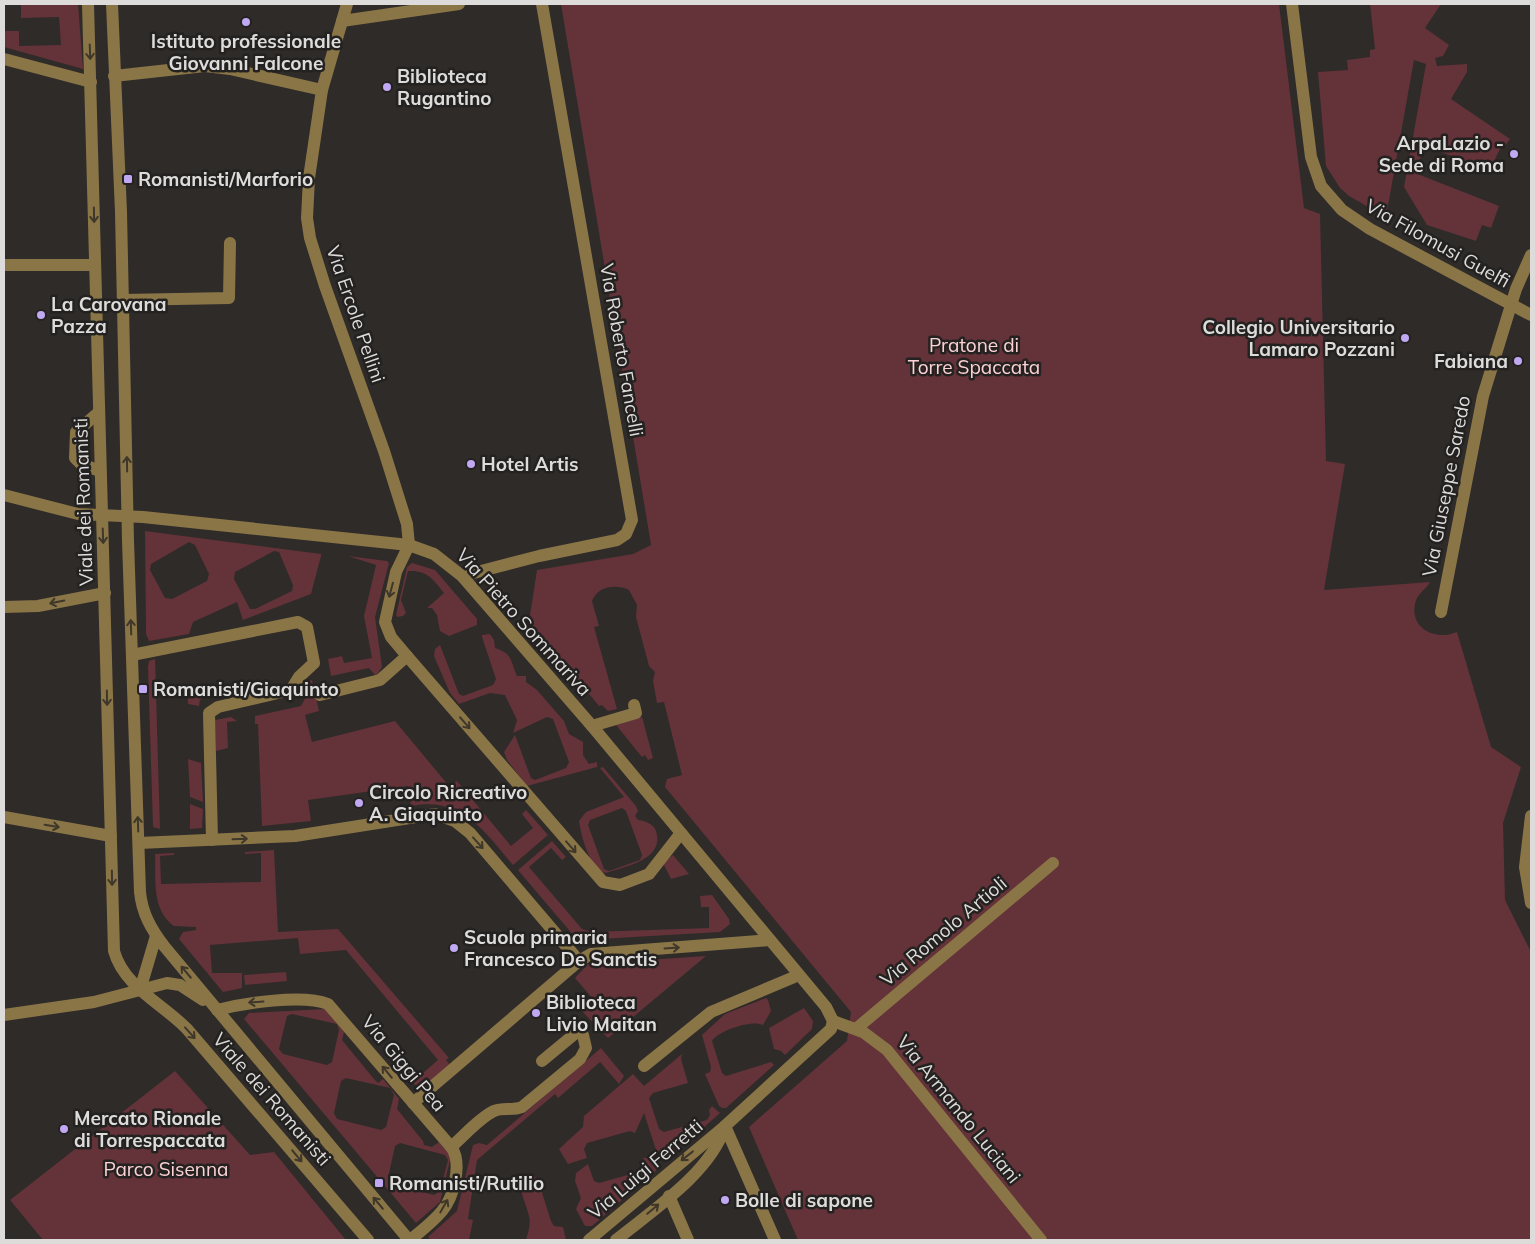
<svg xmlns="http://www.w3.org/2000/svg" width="1535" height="1244" font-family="Mulish,sans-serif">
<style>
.green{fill:#643239;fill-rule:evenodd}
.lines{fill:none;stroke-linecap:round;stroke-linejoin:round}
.minor{stroke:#8a7547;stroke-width:12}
.oneway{stroke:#3e372a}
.poi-dot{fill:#c1a8f3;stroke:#242220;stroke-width:2}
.labels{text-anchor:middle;stroke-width:5;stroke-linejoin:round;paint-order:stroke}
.poi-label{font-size:19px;font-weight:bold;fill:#dddcdb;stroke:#242220;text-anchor:start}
.street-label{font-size:19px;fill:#dddcdb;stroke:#242220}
.park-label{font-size:19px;fill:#fdd2d5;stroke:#242220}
</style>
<rect width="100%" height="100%" fill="#2e2b29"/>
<g class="green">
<path d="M4 4H78L83 69 4 47V31H19V46L61 45 59 17 21 18V4Z"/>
<path d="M561 4H1279L1304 208 1320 214 1326 461 1345 464 1324 590 1430 582C1426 590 1417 593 1415 604 1410 630 1437 641 1457 632L1491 747 1521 767 1503 823 1505 900 1531 952V1240H798L749 1127 847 1041 851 1012 665 787 667 779 682 775 664 702 657 703 653 681 655 672 649 666 636 617 637 605 629 590C616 584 598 586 592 601L599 626 594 627 617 709 608 711 602 705 599 706 529 622 537 570 633 554 651 545Z"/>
<path d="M1370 4H1441L1425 28 1449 45 1443 56 1435 58 1437 66 1467 64V72L1451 99 1510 139 1504 147H1501L1494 161 1496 163 1493 171 1424 146 1415 173 1499 206 1491 228 1482 225 1476 241 1427 225 1404 187 1426 64 1414 60 1386 217 1349 196 1340 188 1326 166 1318 72 1348 70 1347 60 1370 57V50L1375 49Z"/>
<path d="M145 531 321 554V556L311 594 243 620 237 602 193 622 189 634 149 641 146 634ZM189 542 195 545 209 574 207 581 172 599 165 598 150 570 151 564ZM274 551 279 552 293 585 292 591 255 609H250L234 579 235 572Z"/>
<path d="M348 556 387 561 389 563 375 617 382 667 376 676 369 668 331 676 328 659 342 656 344 663 372 658 364 616 376 565Z"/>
<path d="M412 563 435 570 477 619V625L449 636 440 631 437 615 432 608H427L444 593C433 579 427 570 408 571L401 600 406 613 403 616 397 617 396 615 407 567Z"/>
<path d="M490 634 494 640 495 648C513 654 510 660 517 676H526V682L537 690 564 721 569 734 583 742V755L589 764 597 762V767L527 786 507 760 504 752 515 735 531 778 535 780 566 768 569 762 553 719 547 717 513 733 517 720 505 695 490 693 459 704 450 693 434 656 435 649 440 645 459 694 463 696 493 685 496 679 482 637V635Z"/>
<path d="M155 659 160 829 153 827 148 667 149 661Z"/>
<path d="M312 680 319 711 305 715 312 742 395 721 449 786 457 781 511 846 533 828 522 814 526 810 548 835 513 865C484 831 462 796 411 806L408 786 308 800 311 821 262 826 258 724H255V716L301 706 306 697V681Z"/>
<path d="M203 685 206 694 200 700 199 706 188 704 187 688Z"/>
<path d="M231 717 237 721 227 722 228 748 216 751 215 720Z"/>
<path d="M642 717 653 758 648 760 645 755 642 757 616 725Z"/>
<path d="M188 759 201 763 203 802 190 797Z"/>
<path d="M603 767 636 806 638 811 635 816 638 820C644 820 654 824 656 831 665 860 626 866 606 873 590 870 581 836 579 821L586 812 624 797 600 768ZM622 808 626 811 642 855 640 860 609 871 604 869 588 825 590 820Z"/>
<path d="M190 804 203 809 202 828 190 829Z"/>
<path d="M552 841 566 857 562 860 551 848 529 867 582 929 592 932 709 928V907H701L700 896 712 895 729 919 730 924 720 932 582 940 574 936 518 870Z"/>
<path d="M274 850 278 932 338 929 449 1058 446 1060 452 1067 422 1093 400 1067 403 1064 416 1079 438 1060 346 950 300 954 298 938 210 945 212 973H242V988L223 992 179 939 183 932 196 930V927L174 926C151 910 156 878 155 854L174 853V855L160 856 161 884 261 882V853L245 854V852Z"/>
<path d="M673 855 689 874 671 879 663 863Z"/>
<path d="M706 956 608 1038 582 1011 594 1000 575 978 588 964Z"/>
<path d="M286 972 287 981 245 985 244 975Z"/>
<path d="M766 998 768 1000 771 1011 763 1025C753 1019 717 1031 712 1041L722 1073 726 1076 771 1062 774 1065 726 1108H722L719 1106 705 1074 710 1072 711 1067 702 1035 725 1014Z"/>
<path d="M804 1008 813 1021 812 1029 785 1055 781 1051 774 1049 769 1028Z"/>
<path d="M325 1009 344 1032 342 1040 374 1079 378 1083 383 1079 399 1099 397 1109 423 1141 424 1145 432 1147 439 1142 451 1156 440 1202 416 1223 244 1019 249 1013ZM292 1014 337 1024 339 1030 332 1062 327 1065 283 1054 279 1049 287 1016ZM346 1078 390 1088 394 1095 386 1127 381 1130 337 1119 334 1113 341 1081ZM400 1143 445 1155 448 1160 440 1191 434 1195 390 1184 388 1178 395 1146Z"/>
<path d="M601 1048 624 1076 619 1084 600 1062 558 1098 555 1094 477 1160 468 1219 473 1220 469 1240H431L428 1237 457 1211 473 1145 479 1143 487 1145Z"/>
<path d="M682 1054 681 1059 688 1083 653 1093 649 1098 659 1129 664 1132 707 1120 710 1115 709 1110 712 1106 720 1113 668 1159H661L658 1156 644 1113 635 1133 630 1131 587 1143 584 1149 587 1158 568 1164 559 1149 583 1127 584 1116 633 1074 644 1086Z"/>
<path d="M175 1071 250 1155 274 1152 346 1240H43L10 1200Z"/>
<path d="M643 1158H650L659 1168 592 1226H585L576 1209 581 1198 575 1181 576 1173 588 1164 594 1181 599 1183 642 1171 645 1164Z"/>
<path d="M528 1175 534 1176 538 1180 551 1221 554 1226 563 1227 566 1240H526C528 1233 531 1224 529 1216 527 1203 513 1184 528 1175Z"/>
</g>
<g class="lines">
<g class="minor">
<path d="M88 4 114 951C124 987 163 1004 187 1029L368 1240"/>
<path d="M112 4 121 212 128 541 140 892C142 913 151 929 164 946L409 1240"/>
<path d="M347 4 322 90 309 178 307 218 310 238 325 286 384 451 407 524 409 545 396 572 385 622 391 637 407 656 603 882 620 885 649 874 681 833"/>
<path d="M1292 4 1311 157 1321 186 1342 210 1370 229 1531 315"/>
<path d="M342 21 459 4"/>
<path d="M4 59 91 82"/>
<path d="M114 76 205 66 230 69 322 90"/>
<path d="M4 265H95"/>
<path d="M123 300 229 298 230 243"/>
<path d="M99 412 76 432 75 458 81 464 100 471"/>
<path d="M4 495 78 514 143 517 409 545 434 554 462 576 592 726 826 1007 833 1021"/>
<path d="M462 576 539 556 617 540 626 534 632 520 542 4"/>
<path d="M4 607 38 606 105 593"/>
<path d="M1441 612 1483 396 1516 289 1531 255"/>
<path d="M132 655 298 622 307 627 314 663 299 677 291 690 218 707 209 713 212 840"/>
<path d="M320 695 380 680 407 656"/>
<path d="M592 726 636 713 634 705"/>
<path d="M1531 816 1525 867 1531 903"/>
<path d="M4 817 111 836"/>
<path d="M139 843 295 836 435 814 455 821 470 833 579 961 591 954 770 940"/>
<path d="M140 990 156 936"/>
<path d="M217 1010C244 1003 303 994 328 1004L452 1148C462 1164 454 1197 442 1211 433 1222 421 1231 410 1240"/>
<path d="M4 1015 94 1002 167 983 180 985 203 1000"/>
<path d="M833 1021 863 1032 887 1050 1041 1240"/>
<path d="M857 1028 1053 863"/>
<path d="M644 1066 711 1012 799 975"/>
<path d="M413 1103 579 961"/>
<path d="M725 1126 775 1240"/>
<path d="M451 1147C464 1136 479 1118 494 1111 503 1107 513 1111 522 1107L580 1059 586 1048 583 1035 577 1032 542 1061"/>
<path d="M669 1196 688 1240"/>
<path d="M589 1240 725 1126 831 1029 833 1021"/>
<path d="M616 1240C653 1210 710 1173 725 1127"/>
</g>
</g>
<defs><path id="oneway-shaft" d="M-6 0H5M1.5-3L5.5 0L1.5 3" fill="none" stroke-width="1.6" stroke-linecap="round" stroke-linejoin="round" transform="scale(1.25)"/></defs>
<g class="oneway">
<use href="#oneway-shaft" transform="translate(90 52) rotate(88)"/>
<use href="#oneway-shaft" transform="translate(94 215) rotate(89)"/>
<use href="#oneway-shaft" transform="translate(127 464) rotate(-91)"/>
<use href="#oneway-shaft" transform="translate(103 536) rotate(88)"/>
<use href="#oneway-shaft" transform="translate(391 590) rotate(105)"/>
<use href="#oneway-shaft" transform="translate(57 602) rotate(168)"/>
<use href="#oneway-shaft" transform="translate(131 627) rotate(-92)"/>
<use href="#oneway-shaft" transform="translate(107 698) rotate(89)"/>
<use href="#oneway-shaft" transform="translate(465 723) rotate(49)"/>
<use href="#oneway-shaft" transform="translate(138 824) rotate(-92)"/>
<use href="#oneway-shaft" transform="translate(52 826) rotate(9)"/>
<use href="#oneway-shaft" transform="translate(240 839) rotate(-2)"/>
<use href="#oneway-shaft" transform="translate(478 843) rotate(48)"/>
<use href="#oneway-shaft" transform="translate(571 847) rotate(49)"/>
<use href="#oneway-shaft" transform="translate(112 878) rotate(89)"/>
<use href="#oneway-shaft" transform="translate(672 948) rotate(-4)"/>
<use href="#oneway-shaft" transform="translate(186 972) rotate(-130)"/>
<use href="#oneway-shaft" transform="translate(256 1002) rotate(176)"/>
<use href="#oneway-shaft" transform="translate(190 1033) rotate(48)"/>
<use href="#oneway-shaft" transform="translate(387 1072) rotate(-130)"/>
<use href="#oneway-shaft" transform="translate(297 1156) rotate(50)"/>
<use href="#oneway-shaft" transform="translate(687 1156) rotate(142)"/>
<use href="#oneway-shaft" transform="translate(378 1203) rotate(-130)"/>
<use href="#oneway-shaft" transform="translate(444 1206) rotate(-60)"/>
<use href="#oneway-shaft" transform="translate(653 1209) rotate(-40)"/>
</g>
<g class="poi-dot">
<circle cx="246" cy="22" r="5"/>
<circle cx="387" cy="87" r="5"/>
<circle cx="1514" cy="154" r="5"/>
<rect x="123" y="174" width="10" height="10" rx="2.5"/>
<circle cx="41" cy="315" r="5"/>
<circle cx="1405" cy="338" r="5"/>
<circle cx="1518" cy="361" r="5"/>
<circle cx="471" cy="464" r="5"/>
<rect x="138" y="684" width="10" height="10" rx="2.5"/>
<circle cx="359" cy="803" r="5"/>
<circle cx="454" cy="948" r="5"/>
<circle cx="536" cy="1013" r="5"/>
<circle cx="64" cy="1129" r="5"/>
<rect x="374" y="1178" width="10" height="10" rx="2.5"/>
<circle cx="725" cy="1200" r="5"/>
</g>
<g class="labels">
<g class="poi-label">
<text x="246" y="48" text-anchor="middle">Istituto professionale<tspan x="246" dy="22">Giovanni Falcone</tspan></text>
<text x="397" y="83">Biblioteca<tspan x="397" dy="22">Rugantino</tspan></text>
<text x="1504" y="150" text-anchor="end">ArpaLazio -<tspan x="1504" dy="22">Sede di Roma</tspan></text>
<text x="138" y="186">Romanisti/Marforio</text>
<text x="51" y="311">La Carovana<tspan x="51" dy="22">Pazza</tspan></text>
<text x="1395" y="334" text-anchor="end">Collegio Universitario<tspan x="1395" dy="22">Lamaro Pozzani</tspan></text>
<text x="1508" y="368" text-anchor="end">Fabiana</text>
<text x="481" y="471">Hotel Artis</text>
<text x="153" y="696">Romanisti/Giaquinto</text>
<text x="369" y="799">Circolo Ricreativo<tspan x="369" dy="22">A. Giaquinto</tspan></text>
<text x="464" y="944">Scuola primaria<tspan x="464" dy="22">Francesco De Sanctis</tspan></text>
<text x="546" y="1009">Biblioteca<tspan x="546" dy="22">Livio Maitan</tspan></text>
<text x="74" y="1125">Mercato Rionale<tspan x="74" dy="22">di Torrespaccata</tspan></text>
<text x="389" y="1190">Romanisti/Rutilio</text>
<text x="735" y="1207">Bolle di sapone</text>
</g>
<g class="street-label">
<text transform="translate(1438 243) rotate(29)" y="7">Via Filomusi Guelfi</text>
<text transform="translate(356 314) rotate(71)" y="7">Via Ercole Pellini</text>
<text transform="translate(622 350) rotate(80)" y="7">Via Roberto Fancelli</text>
<text transform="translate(1446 486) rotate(-79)" y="7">Via Giuseppe Saredo</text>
<text transform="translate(83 502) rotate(-92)" y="7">Viale dei Romanisti</text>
<text transform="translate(524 622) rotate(48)" y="7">Via Pietro Sommariva</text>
<text transform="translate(943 931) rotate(-40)" y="7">Via Romolo Artioli</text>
<text transform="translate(404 1063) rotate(50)" y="7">Via Giggi Pea</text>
<text transform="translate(272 1099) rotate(49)" y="7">Viale dei Romanisti</text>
<text transform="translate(959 1109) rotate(51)" y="7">Via Armando Luciani</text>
<text transform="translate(645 1169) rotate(-40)" y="7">Via Luigi Ferretti</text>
</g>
<g class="park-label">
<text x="974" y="352">Pratone di<tspan x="974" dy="22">Torre Spaccata</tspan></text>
<text x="166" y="1176">Parco Sisenna</text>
</g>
</g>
<rect width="1535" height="1244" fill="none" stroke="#dddcdb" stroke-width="10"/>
</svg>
